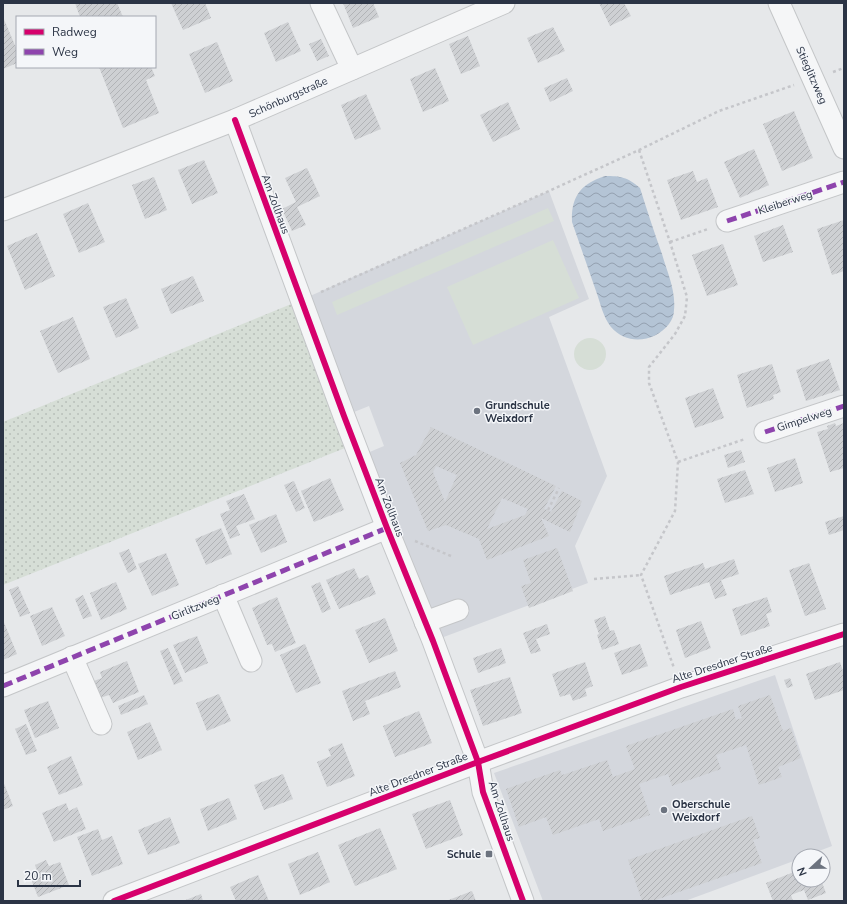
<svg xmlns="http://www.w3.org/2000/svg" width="847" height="904" font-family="'Nunito Sans',sans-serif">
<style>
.built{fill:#d4d7dd}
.grass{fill:url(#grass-dots)}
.garden{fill:#d6ded6}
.water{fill:url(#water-waves)}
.building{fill:url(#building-hatch);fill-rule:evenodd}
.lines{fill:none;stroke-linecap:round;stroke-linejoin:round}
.minor-casing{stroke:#c4c6c8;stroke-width:23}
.path{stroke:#c5c6ca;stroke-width:2.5;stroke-dasharray:3 3;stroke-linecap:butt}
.minor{stroke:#f5f6f7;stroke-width:21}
.quiet{stroke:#8e44ad;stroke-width:5;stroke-dasharray:10 5;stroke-linecap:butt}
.cycleway-casing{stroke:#f4f6f9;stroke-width:8}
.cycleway{stroke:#d6006c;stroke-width:6}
.poi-dot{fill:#6c737f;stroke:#f4f6f9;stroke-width:1.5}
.labels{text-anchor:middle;stroke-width:3;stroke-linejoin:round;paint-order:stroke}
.street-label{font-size:11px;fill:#2b3445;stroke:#f4f6f9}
.poi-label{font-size:11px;font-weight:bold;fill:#2b3445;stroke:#f4f6f9;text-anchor:start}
</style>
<defs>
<pattern id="grass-dots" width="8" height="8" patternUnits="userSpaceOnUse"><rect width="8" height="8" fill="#d6ded6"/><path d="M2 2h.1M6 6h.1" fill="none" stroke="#b8bfb9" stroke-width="1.8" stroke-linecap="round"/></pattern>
<pattern id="water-waves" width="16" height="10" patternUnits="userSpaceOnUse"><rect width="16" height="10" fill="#b4c4d5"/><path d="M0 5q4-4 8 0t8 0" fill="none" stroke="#93a0af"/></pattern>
<pattern id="building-hatch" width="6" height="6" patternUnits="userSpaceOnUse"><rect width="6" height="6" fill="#ced0d3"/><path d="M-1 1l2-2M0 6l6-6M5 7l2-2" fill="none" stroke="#b1b3b6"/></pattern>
</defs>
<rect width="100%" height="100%" fill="#e6e8ea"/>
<g class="built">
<path d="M549 191 589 299 549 317 607 476 575 546 588 583 433 641 360 456 384 446 369 406 344 416 301 300Z"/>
<path d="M775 675 832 846 806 856H799V859L685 901H543L494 773Z"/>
</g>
<path class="grass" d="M301 300 355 444 3 585V422Z"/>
<g class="garden">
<path d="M548 208 554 221 337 315 332 302Z"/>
<path d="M553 240 579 298 473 345 447 287Z"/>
<circle cx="590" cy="354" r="16"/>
</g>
<path class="water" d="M605 176C621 176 627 177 640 188 647 210 654 232 662 254 667 272 676 290 674 310 674 315 672 320 669 324 655 342 627 346 611 327 603 317 600 302 596 291 588 268 580 245 572 222 571 196 581 184 605 176Z"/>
<g class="building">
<path d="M75 3H117L123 17H80Z"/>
<path d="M171 3H205L211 18 183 30Z"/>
<path d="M343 3H373L379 17 353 28Z"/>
<path d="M599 3H624L631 16 610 26Z"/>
<path d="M3 17 17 50V63L3 69Z"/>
<path d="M288 22 301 51 276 62 264 33Z"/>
<path d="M553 27 565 51 538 63 527 38Z"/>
<path d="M468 36 480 66 461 74 449 44Z"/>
<path d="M321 39 329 56 317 61 309 44Z"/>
<path d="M217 42 233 81 205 93 189 54Z"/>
<path d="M99 67H151L155 76 146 80 159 113 123 128Z"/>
<path d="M435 68 449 101 423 112 410 79Z"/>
<path d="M567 78 573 91 550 102 544 88Z"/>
<path d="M366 94 381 129 355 140 341 105Z"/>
<path d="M508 102 520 129 493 142 480 115Z"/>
<path d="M794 111 813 158 782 171 763 124Z"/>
<path d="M754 149 769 185 740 198 724 162Z"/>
<path d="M204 160 218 193 192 204 178 170Z"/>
<path d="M307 168 320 196 297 207 306 225 292 231 282 209 296 202 285 178Z"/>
<path d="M693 171 697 182 707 178 718 207 681 220 667 180Z"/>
<path d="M154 177 167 210 145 219 132 185Z"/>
<path d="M88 203 105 242 79 253 63 214Z"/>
<path d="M844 220V271L832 275 817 229Z"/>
<path d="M783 225 793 252 763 262 754 236Z"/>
<path d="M37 233 55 276 25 290 7 246Z"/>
<path d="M723 244 738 285 707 296 692 255Z"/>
<path d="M193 276 204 301 171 314 161 289Z"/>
<path d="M126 298 139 328 116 338 103 307Z"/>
<path d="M73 317 90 359 58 373 40 331Z"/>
<path d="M829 359 840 390 806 401 796 370Z"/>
<path d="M772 364 781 392 773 395 774 399 747 408 737 375Z"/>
<path d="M713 388 724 418 695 428 685 398Z"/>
<path d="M835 423 836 426 844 423V468L830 472 817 432 828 429 827 426Z"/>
<path d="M431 427 556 486 544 509 548 510 551 512 562 491 582 501 570 532 541 518 549 536 487 560 479 539 446 525 428 531 400 463 416 455ZM436 466 457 475 445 502 433 472ZM502 498 528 509 525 515 487 529Z"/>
<path d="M741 450 745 462 728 468 724 455Z"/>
<path d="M795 458 803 483 775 492 767 468Z"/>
<path d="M745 470 754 494 725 503 717 479Z"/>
<path d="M330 478 344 510 314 522 301 491Z"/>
<path d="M294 481 305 508 296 512 284 485Z"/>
<path d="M244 494 255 519 236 526 240 535 230 539 220 514 230 510 226 501Z"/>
<path d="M276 514 287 542 261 553 249 525Z"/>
<path d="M844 516V530L829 535 825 522Z"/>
<path d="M221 528 232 554 206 565 195 539Z"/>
<path d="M557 548 573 591 529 608 521 586 531 583 523 560Z"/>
<path d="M129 549 137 569 128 573 119 553Z"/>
<path d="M166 553 179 585 152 596 138 564Z"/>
<path d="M734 559 739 574 721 580 727 595 715 599 709 582 670 595 664 576 703 563 705 569Z"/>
<path d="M809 563 826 609 805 616 789 570Z"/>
<path d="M354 568 359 579 368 575 376 594 339 609 326 580Z"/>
<path d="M116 582 127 609 101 620 90 593Z"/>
<path d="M320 582 331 609 322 613 311 586Z"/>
<path d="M18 586 30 613 20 617 9 590Z"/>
<path d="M83 595 92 616 83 619 75 599Z"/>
<path d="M277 597 296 643 275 652 272 644 267 645 252 608Z"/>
<path d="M767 597 772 612 766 614 770 626 741 636 732 609Z"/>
<path d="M52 607 65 636 42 646 30 616Z"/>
<path d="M605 616 610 631 614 630 619 644 602 650 597 635 599 634 594 620Z"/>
<path d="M385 618 398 651 369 663 355 630Z"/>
<path d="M3 620 17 654 3 660Z"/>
<path d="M701 621 711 648 685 658 676 630Z"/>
<path d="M547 624 550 634 536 639 541 651 531 654 523 633Z"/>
<path d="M197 636 208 663 185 673 173 645Z"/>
<path d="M305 644 321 683 296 693 280 655Z"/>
<path d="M640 644 648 666 622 675 614 653Z"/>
<path d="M168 648 183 681 174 685 160 651Z"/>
<path d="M501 648 506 663 478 673 473 658Z"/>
<path d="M127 661 139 692 113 703 109 695 97 699 91 682 102 678 100 672Z"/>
<path d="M585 662 593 686 585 689 587 696 573 701 570 694 560 697 552 674Z"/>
<path d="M840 662 844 674V690L815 700 806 674Z"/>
<path d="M395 671 401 687 365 701 370 714 353 721 342 691Z"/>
<path d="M510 677 522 713 483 726 470 690Z"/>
<path d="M790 678 793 686 787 688 784 680Z"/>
<path d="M219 694 231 721 207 731 196 703Z"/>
<path d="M144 695 148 704 121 715 118 706Z"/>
<path d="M770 695 783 731 791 728 801 758 778 767 782 777 759 785 746 745 716 755 721 769 672 786 668 774 639 784 650 815 603 831 599 819 553 835 546 817 519 827 506 789 560 770 562 775 607 760 613 777 635 769 626 746 733 709 736 720 742 718 738 706Z"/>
<path d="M48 701 59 728 35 738 24 710Z"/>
<path d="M419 711 432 743 395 757 383 726Z"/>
<path d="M150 722 162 750 138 760 127 732Z"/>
<path d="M26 724 37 751 26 755 15 729Z"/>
<path d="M342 743 355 776 327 787 317 762 331 756 328 749Z"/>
<path d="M71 756 83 785 59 795 47 767Z"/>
<path d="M283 774 293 799 264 810 254 785Z"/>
<path d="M3 781 13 806 3 810Z"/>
<path d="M229 798 237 819 208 831 200 809Z"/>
<path d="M450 800 463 835 426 849 412 814Z"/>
<path d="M66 803 69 811 77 807 86 829 54 842 42 813Z"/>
<path d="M752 816 760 838 753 840 762 863 653 901H642L628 860Z"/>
<path d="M170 817 180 843 148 855 138 830Z"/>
<path d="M380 828 397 869 355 886 338 845Z"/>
<path d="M98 829 102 840 112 836 123 864 92 876 77 837Z"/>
<path d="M318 852 330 882 300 895 288 864Z"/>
<path d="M46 860 49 866 60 862 69 885 38 897 29 874 37 871 35 865Z"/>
<path d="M799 870V880H821L826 893 808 900 804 890 791 895 793 901H773L766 883Z"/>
<path d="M258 875 269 901H236L230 887Z"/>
<path d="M472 891 476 901H446Z"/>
<path d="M201 894 203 901H183Z"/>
</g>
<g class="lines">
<g class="minor-casing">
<g id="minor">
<path d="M321 3 352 69"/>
<path d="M779 3 844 148"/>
<path d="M235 120 344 416 387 528 433 641 478 762 483 792 523 901"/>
<path d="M3 210 235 120 504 3"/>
<path d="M727 221 844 182"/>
<path d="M765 432 844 406"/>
<path d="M223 595 251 661"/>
<path d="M425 622 458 610"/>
<path d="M72 657 101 724"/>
<path d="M3 686 387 528"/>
<path d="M114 901 478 762 681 687 844 634"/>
</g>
</g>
<g class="path">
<path d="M833 72 844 68"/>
<path d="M639 150 670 242 687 297 685 316 675 334 649 367V383L678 462 675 511 641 575 674 668"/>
<path d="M670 242 708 229"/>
<path d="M321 292 549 191 639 150 719 111 794 85"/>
<path d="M678 462 745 439"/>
<path d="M548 510 559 488"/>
<path d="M415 541 451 556"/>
<path d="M594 579 641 575"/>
</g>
<use href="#minor" class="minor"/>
<g class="quiet">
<path d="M727 221 844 182"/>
<path d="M765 432 844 406"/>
<path d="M3 686 387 528"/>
</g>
<g class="cycleway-casing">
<g id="cycleway">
<path d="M235 120 344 416 387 528 433 641 478 762 483 792 523 901"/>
<path d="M114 901 478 762 681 687 844 634"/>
</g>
</g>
<use href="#cycleway" class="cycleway"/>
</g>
<g class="poi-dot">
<circle cx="477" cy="411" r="4"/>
<circle cx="664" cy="810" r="4"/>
<rect x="485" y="850" width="8" height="8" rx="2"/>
</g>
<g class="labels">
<g class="street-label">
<text transform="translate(812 75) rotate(66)" y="4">Stieglitzweg</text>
<text transform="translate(288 97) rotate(-24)" y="4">Schönburgstraße</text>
<text transform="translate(785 202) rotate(-18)" y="4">Kleiberweg</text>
<text transform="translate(276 204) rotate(70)" y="4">Am Zollhaus</text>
<text transform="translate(804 419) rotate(-18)" y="4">Gimpelweg</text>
<text transform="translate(390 507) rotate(69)" y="4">Am Zollhaus</text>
<text transform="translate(195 607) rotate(-22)" y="4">Girlitzweg</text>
<text transform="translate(722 663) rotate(-18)" y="4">Alte Dresdner Straße</text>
<text transform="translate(418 774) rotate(-21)" y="4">Alte Dresdner Straße</text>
<text transform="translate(502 811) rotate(72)" y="4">Am Zollhaus</text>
</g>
<g class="poi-label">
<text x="485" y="409">Grundschule<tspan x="485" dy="13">Weixdorf</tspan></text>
<text x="672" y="808">Oberschule<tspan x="672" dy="13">Weixdorf</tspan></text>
<text x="481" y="858" text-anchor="end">Schule</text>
</g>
</g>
<rect width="847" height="904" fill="none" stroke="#2b3445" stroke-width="8"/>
<rect x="16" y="16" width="140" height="52" fill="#f4f6f9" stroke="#a4a8b1"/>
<rect x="24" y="29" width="20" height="6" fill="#d6006c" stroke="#a4a8b1"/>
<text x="52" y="36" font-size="12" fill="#2b3445">Radweg</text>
<rect x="24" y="49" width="20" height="6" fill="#8e44ad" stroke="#a4a8b1"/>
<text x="52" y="56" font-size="12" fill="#2b3445">Weg</text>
<g transform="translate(811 868) rotate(248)"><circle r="19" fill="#f4f6f9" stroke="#a4a8b1"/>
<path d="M0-3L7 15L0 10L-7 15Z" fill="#6c737f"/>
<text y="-6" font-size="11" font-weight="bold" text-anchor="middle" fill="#2b3445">N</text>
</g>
<path d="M18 880v6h62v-6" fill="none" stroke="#2b3445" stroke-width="2"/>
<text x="24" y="880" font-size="12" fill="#2b3445" stroke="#f4f6f9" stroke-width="3" paint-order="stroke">20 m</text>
</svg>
